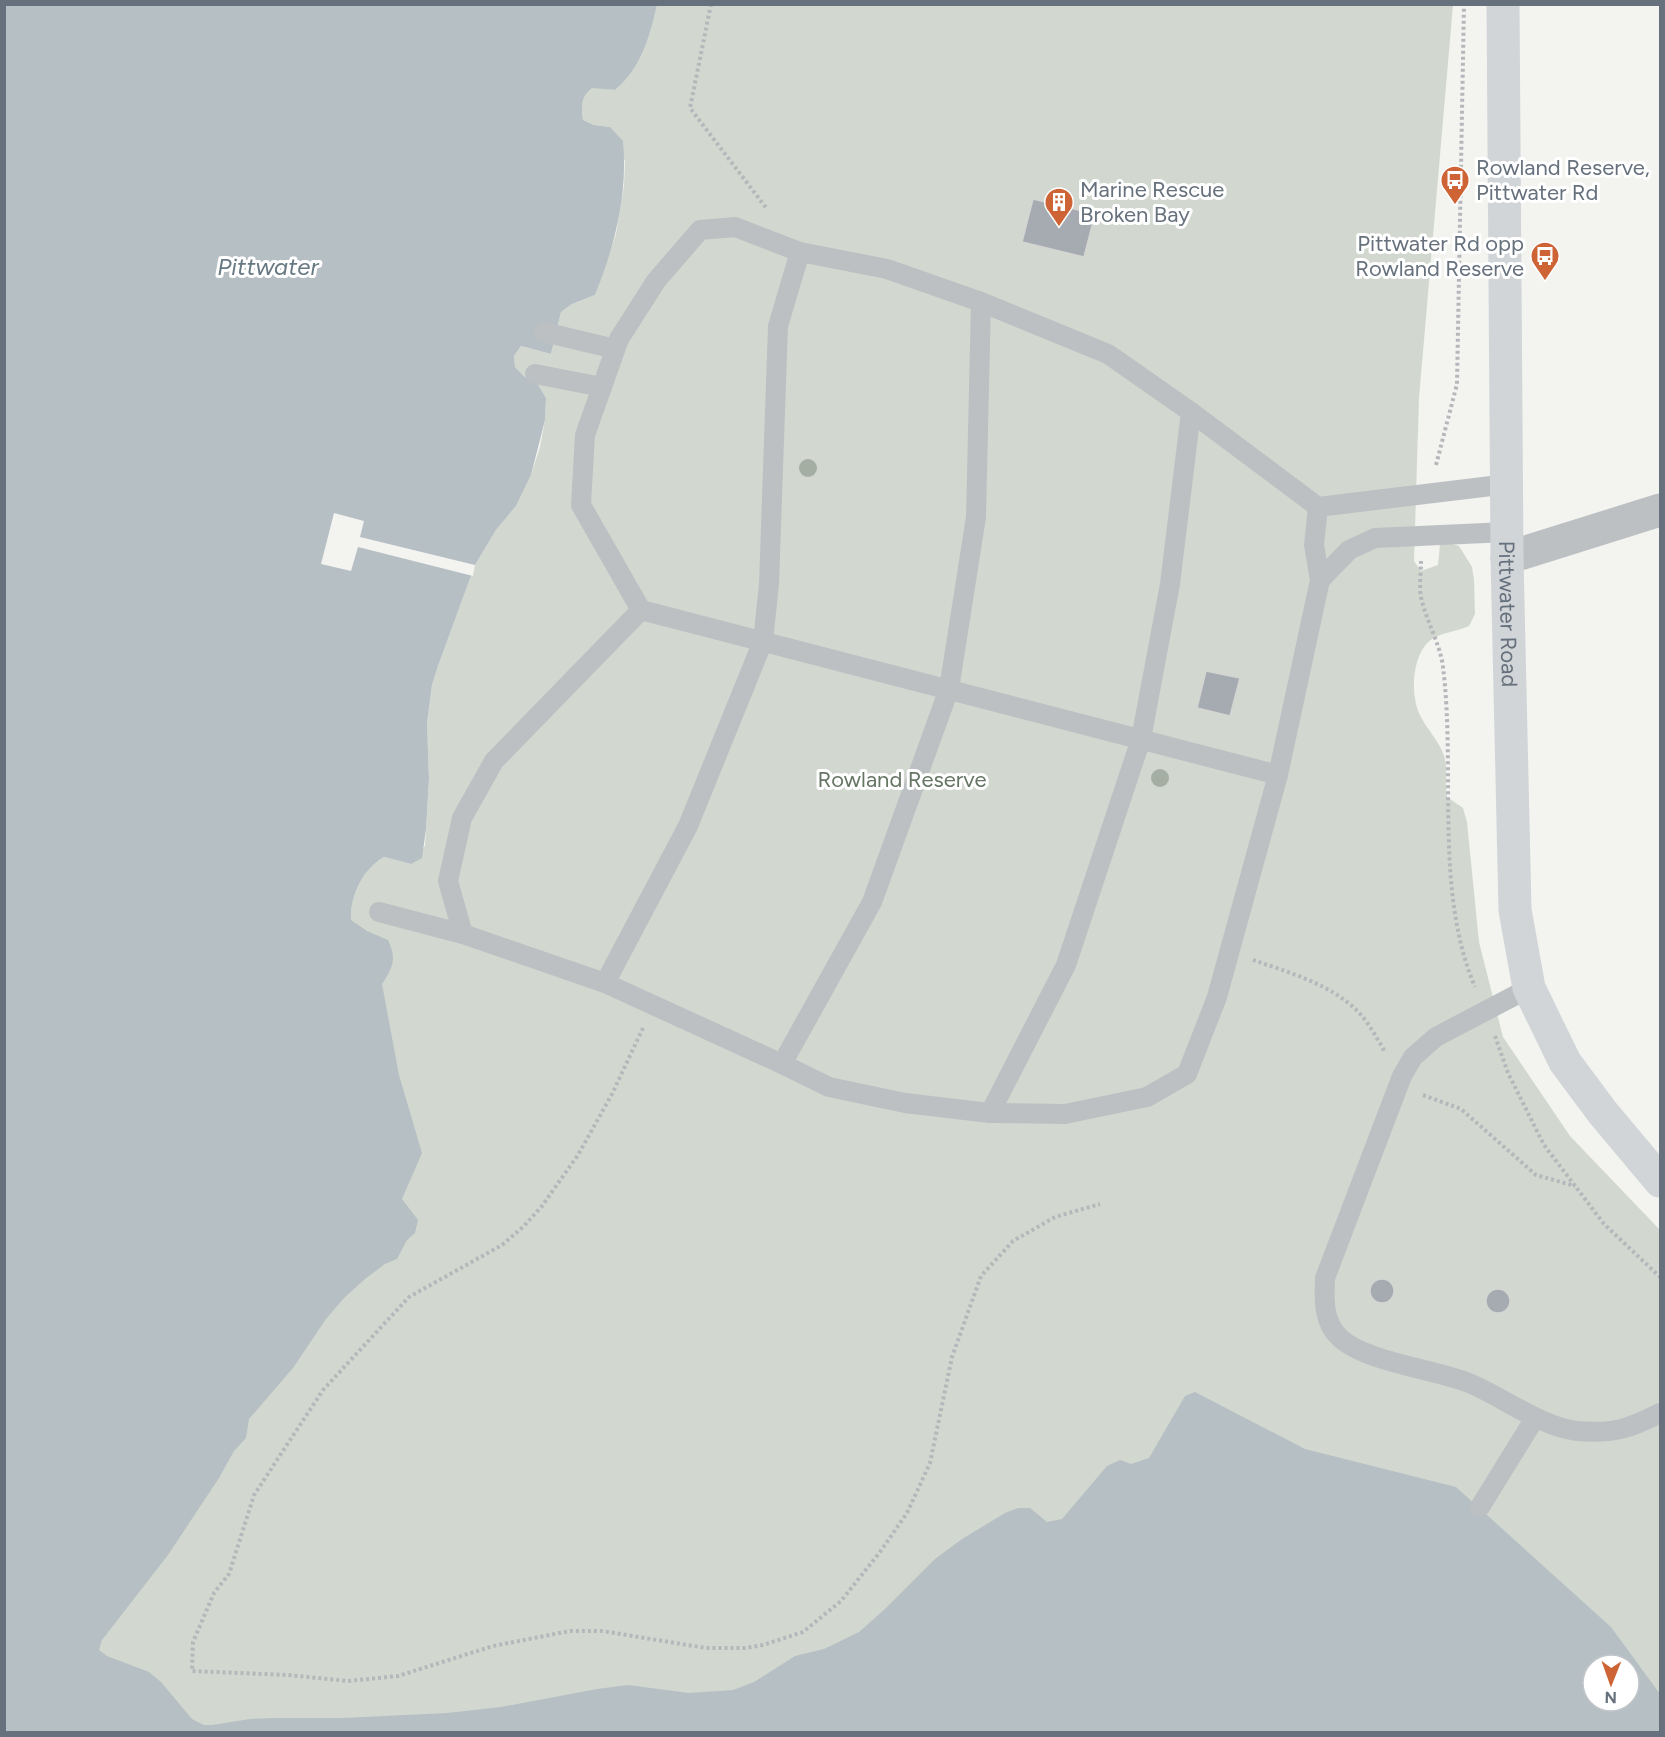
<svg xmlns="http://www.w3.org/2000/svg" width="1665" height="1737" font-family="Figtree,sans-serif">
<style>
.green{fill:#d2d8d0;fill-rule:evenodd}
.water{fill:#b6bfc4;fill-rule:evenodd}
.pier{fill:#f3f3f0}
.building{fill:#a5abb0;stroke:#d4d5d3;stroke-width:1.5}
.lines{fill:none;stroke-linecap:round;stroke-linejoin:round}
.path{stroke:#b5b7ba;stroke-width:4;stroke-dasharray:3 3;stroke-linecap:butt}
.lane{stroke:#bdc0c3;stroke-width:20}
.street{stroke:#bdc0c3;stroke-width:33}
.secondary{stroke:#d1d5d8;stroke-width:33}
.tree{fill:#a5aea3}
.labels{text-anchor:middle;stroke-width:6;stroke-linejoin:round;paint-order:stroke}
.poi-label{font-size:22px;fill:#66717d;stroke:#fff;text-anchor:start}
.street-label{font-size:22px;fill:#66717d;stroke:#fff}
.park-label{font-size:22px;fill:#667564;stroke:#fff}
.water-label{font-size:24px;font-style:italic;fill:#677982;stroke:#fff}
</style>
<rect width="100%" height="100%" fill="#f3f3f0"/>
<path class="green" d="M657 5H1453L1419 398 1414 561 1421 571 1438 565 1440 544 1449 543 1459 546 1472 567 1474 580 1475 614 1469 626C1458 631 1444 632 1434 638 1412 650 1410 693 1419 713 1425 727 1437 738 1443 753 1449 768 1444 782 1447 797L1463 808 1467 822 1479 942 1503 1037 1570 1136 1660 1230V1732H5L4 1319 351 919C350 895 363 869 384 857L411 864 425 846 429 779 427 723 432 685 438 666 475 565 496 530 516 506 531 475 540 447 545 420 546 398 536 381 525 377 515 367 514 356 521 346 551 354 561 312 572 304 595 295 616 234 624 186 625 161 610 127 594 125 583 120C581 106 581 96 591 87L615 90C641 69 650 36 657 5ZM1593 1665H1629V1701H1593Z"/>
<path class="water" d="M5 5H657C650 36 641 69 615 90L592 88C581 96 581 106 583 120L594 125 610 127 623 141C628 195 615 245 595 295L572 304 561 312 551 354 521 346 514 356 515 367 525 377 536 381 546 398 545 420 531 475 516 506 496 530 475 565 438 666 432 685 427 723 429 779 426 829 422 858 411 864 384 857C363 869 350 895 351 920L367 931 388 940C397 959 393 967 382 984L399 1075 422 1153 402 1199 418 1220 415 1233 407 1240 397 1259 385 1264 365 1279 344 1298 326 1319 293 1368 249 1419 246 1438 234 1451 219 1478 168 1555 102 1640 99 1650 107 1656 149 1672 161 1682 192 1719 204 1725H212L250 1719 273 1718H343L447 1713 501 1707 597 1689 628 1685 689 1693 733 1690 754 1682 795 1656 824 1649 859 1632 885 1609 935 1559 962 1539 1005 1513 1018 1508H1030L1047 1522 1062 1519 1107 1466 1120 1460 1131 1464 1149 1458 1185 1396 1195 1392 1305 1449 1456 1487 1611 1627 1660 1694V1732H5ZM1593 1665H1629V1701H1593Z"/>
<path class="pier" d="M334 513 364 521 360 537 475 565 473 576 358 547 351 571 321 564Z"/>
<g class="building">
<path d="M1033 199 1095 214 1084 257 1022 242Z"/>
<path d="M1206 671 1240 678 1230 716 1197 708Z"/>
<circle cx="1382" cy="1291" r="12"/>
<circle cx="1498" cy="1301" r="12"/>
</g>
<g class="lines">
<g class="path">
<path d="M711 4 690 108 767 209"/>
<path d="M1436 465 1457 384 1464 4"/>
<path d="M1421 561C1421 572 1419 586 1421 597 1426 621 1440 643 1443 667 1456 771 1434 890 1475 987"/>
<path d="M1253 960C1290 973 1335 985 1362 1016 1371 1027 1378 1040 1385 1052"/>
<path d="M643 1028 612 1094 578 1155 542 1206 524 1226 502 1245 409 1297 323 1390 254 1495 229 1574 214 1593 193 1642 192 1671 288 1675 348 1681 398 1676 493 1646 570 1631H602L706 1648H745L763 1645 803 1632 841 1601 880 1552 907 1513 930 1463 952 1357 981 1276 1013 1241 1055 1217 1100 1204"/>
<path d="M1495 1036 1508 1073 1544 1145 1604 1224 1660 1277"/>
<path d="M1423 1095 1461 1109 1536 1175 1575 1186"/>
</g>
<g class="lane">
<path d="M544 332 615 349"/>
<path d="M535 374 602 387"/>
<path d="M1320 580 1349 550 1375 538 1507 532"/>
<path d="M641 610 581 505 585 435 619 339 656 281 700 230 735 227 800 252"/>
<path d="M1278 775 641 610 494 761 462 818 448 881 463 934 605 983 688 826 763 641 769 584 778 326 800 252 887 269 981 302 1108 354 1191 412 1318 507 1508 484"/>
<path d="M379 912 463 934"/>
<path d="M605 983 782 1064 829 1087 905 1103 990 1113 1065 1114 1147 1097 1187 1074 1217 997 1278 775 1320 580 1314 545 1318 507"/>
<path d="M1529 988 1436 1037 1413 1057 1402 1076 1325 1278C1324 1300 1323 1322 1340 1338 1366 1362 1433 1369 1469 1383 1503 1397 1541 1427 1577 1431 1613 1434 1629 1429 1660 1413"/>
<path d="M782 1064 872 902 949 689 976 517 981 302"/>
<path d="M990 1113 1066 965 1141 739 1170 584 1191 412"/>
<path d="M1480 1507 1535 1418"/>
</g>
<path class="street" d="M1507 558 1660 510"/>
<path class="secondary" id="s1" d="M1503 4 1507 558 1515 910 1529 988 1565 1062 1603 1113 1660 1181"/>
</g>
<g class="tree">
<circle cx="808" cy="468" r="9"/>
<circle cx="1160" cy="778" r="9"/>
</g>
<defs>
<g id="bus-pin" transform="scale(1.5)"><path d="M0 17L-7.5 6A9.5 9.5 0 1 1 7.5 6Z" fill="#ce6335" stroke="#fff"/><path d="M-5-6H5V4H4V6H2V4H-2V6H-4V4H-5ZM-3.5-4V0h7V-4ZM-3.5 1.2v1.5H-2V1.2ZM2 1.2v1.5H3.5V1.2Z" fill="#fff"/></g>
<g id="building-pin" transform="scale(1.5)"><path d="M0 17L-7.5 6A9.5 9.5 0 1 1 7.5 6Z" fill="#ce6335" stroke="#fff"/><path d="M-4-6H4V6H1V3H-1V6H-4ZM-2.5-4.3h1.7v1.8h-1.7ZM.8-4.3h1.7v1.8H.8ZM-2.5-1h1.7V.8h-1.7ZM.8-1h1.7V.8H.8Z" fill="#fff"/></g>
</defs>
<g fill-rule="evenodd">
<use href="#bus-pin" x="1455" y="180"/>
<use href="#building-pin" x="1059" y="202"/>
<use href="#bus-pin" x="1545" y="256"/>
</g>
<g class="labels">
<g class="poi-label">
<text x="1476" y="175">Rowland Reserve,<tspan x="1476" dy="25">Pittwater Rd</tspan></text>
<text x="1080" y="197">Marine Rescue<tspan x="1080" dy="25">Broken Bay</tspan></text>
<text x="1524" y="251" text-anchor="end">Pittwater Rd opp<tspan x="1524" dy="25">Rowland Reserve</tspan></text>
</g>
<g class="street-label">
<text dy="8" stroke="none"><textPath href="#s1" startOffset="610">Pittwater Road</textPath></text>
</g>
<g class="park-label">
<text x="902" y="787">Rowland Reserve</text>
</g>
<g class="water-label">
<text x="268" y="275">Pittwater</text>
</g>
</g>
<rect width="1665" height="1737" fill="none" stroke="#66717d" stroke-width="12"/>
<g transform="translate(1611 1683) rotate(181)"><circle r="28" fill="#ffffff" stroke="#c2c6cb" stroke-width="1.5"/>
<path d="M0-4.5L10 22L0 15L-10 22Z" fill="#ce6335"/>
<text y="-9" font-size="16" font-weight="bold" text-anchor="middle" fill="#66717d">N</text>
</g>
</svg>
